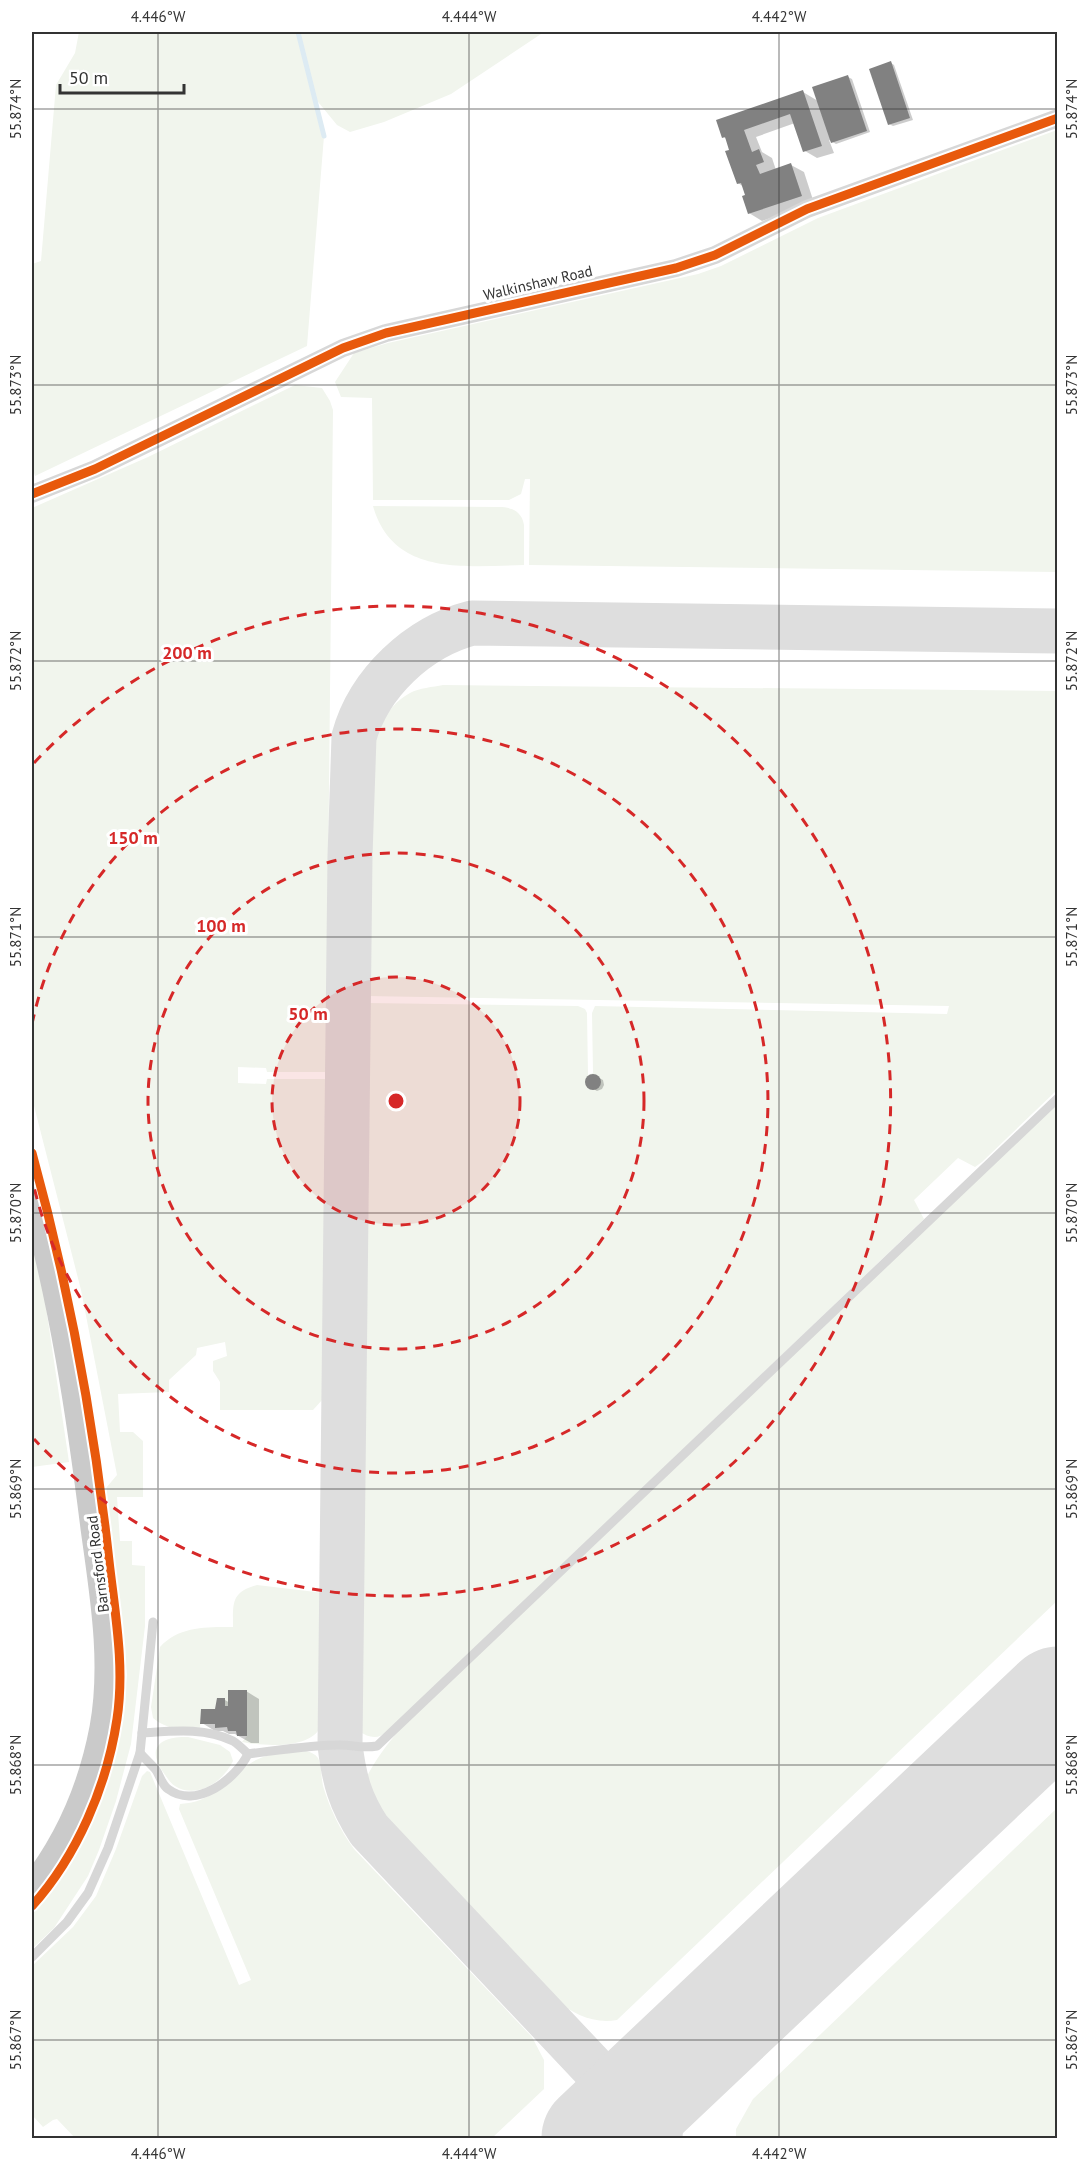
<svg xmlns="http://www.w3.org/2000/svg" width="1089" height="2170" font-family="'PT Sans',sans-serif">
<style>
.green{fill:#f1f5ed}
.shadow{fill:#0003}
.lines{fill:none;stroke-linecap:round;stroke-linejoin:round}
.stream{stroke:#ddebf3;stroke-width:5}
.taxiway{stroke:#dedede;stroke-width:45}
.runway{stroke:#dedede;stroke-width:111}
.building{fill:#818181}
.lane{stroke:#d7d7d7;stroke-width:9}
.street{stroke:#d7d7d7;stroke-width:18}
.primary{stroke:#cacaca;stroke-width:27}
.cycleway-casing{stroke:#fff;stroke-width:13}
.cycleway{stroke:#e8590c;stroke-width:9}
.ticks{fill:none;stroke:#333;stroke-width:1.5;stroke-opacity:0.45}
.ring{fill:none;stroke:#d62828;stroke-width:3;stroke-dasharray:10 8}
.labels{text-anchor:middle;stroke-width:6;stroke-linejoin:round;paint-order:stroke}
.street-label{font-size:15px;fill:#333;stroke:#fff}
.centre{fill:#d62828;stroke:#fff;stroke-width:3}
.ring-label{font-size:18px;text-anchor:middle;font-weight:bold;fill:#d62828;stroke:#fff;stroke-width:6;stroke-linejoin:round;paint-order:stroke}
.neatline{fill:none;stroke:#333;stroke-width:2}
.ticks-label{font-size:15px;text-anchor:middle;fill:#333}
</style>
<rect width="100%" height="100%" fill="#fff"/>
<g class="green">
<path d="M79 32H544L451 94 384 122 350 132 337 125 314 97 324 136 307 346 35 476 32 467V264L41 261 56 85 75 53Z"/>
<path d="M1057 130V572L529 565 530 479H525L521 494 509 500H373L372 398 341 397 335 382 354 353 388 343 698 274 721 266 818 218Z"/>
<path d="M295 385 322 388 330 401 333 410 326 1072H267L266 1068 238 1067V1083L266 1084 267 1079H326L323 1399 313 1410H220V1382L213 1371V1361L227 1356 225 1342 197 1348 196 1355 169 1380V1392L118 1394 120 1432H133L143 1441V1497H117L120 1541H132V1565L145 1566V1626L131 1744 116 1801 99 1850 88 1876 54 1928 32 1949V1914L70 1863 89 1827 111 1770 120 1735 127 1675 106 1488 117 1475 81 1290 32 1098V508L148 457Z"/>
<path d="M373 506 499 507C511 507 522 511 524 525V565C466 566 393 577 373 506Z"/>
<path d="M443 685 1057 691V1090L982 1162 975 1167 958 1158 914 1200 924 1219 388 1731C378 1740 369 1738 359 1731L366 1003 578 1006 585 1009 587 1013 588 1075 593 1073 592 1013 595 1006 947 1014 949 1006 367 996 369 778C373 745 378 711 410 693 419 688 433 687 443 685Z"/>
<path d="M1057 1103V1601L617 2020C593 2024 574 2014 555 2000L385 1822 369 1793 365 1780C375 1760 387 1744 402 1727Z"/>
<path d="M32 1241 44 1294 69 1462 32 1467Z"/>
<path d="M257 1585 324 1593 318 1731C304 1749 262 1746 242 1742L247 1736 246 1690H228V1706H225V1698L215 1709H201L200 1729C180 1728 169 1731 153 1718L151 1707 160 1647C179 1626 207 1627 233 1627 233 1603 231 1592 257 1585Z"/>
<path d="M188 1737 220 1745 230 1752 233 1761C224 1781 197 1800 175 1786 170 1783 166 1776 163 1772 145 1746 163 1736 188 1737Z"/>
<path d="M306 1751C311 1752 315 1754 318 1758 322 1766 321 1777 323 1786 330 1809 340 1830 354 1849L532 2037 544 2060V2089L492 2138H75L57 2119 53 2120 43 2127 32 2115V1966L73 1927 96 1896 116 1849 142 1776 147 1771 150 1772 239 1985 251 1980 179 1809 180 1804C217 1802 227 1776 256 1760 271 1752 289 1753 306 1751Z"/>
<path d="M1057 1808V2138H736V2129L753 2099Z"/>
</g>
<g class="shadow">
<path d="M891 63 894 65 913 120 893 126 889 124Z"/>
<path d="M848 77 852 79 870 132 836 144 829 140 834 153 817 158 805 151 795 123 756 137 762 152 772 158 776 170 791 165 804 172 814 203 762 221 749 213 744 187 738 183 731 151 727 139 723 137 803 92 818 101Z"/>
<path d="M593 1075 603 1080 604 1085 602 1089 597 1091 588 1086 586 1081 589 1077Z"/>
<path d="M246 1691 259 1699V1743H251L235 1734H229L223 1731H215L202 1723 217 1710 225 1700 230 1703Z"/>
</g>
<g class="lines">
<path class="stream" d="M298 32 324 136"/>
<g class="taxiway">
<path d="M631 2108 369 1830C350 1801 344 1779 340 1745L350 856 354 737C369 683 418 637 472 623L1058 631"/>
<path d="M600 2138 607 2129"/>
<path d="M660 2138C660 2102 678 2072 698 2044"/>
</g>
<path class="runway" d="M597 2138 1058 1702"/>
</g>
<g class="building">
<path d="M891 61 910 118 888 125 869 69Z"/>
<path d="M848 75 867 131 831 143 812 87Z"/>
<path d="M803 90 822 146 803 152 790 114 744 130 752 152 759 149 764 162 756 165 760 174 791 163 802 196 748 214 742 196 745 195 741 183 737 184 725 151 729 150 725 137 722 138 716 120Z"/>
<circle cx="593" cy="1082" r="8"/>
<path d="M228 1690H247V1736H237L236 1731H228L227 1727 215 1728V1724H200L201 1709H215L217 1698H225V1706H228Z"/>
</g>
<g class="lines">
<g class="lane">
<path d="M142 1733C172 1731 205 1727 233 1741 238 1744 243 1749 248 1754 277 1750 306 1746 336 1745 352 1744 360 1749 377 1746L1058 1098"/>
<path d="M140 1753C145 1759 151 1764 156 1770 160 1776 162 1785 168 1789 196 1810 236 1779 248 1754"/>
<path d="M32 1957 67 1922 88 1893 108 1848 140 1753 153 1622"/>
</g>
<path class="street" d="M32 494 95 469 343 348 386 333 676 268 715 255 807 209 1058 118"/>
<path class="primary" d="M32 1193C63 1303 80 1416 94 1528 103 1594 115 1662 103 1728 92 1786 68 1842 32 1888"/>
<g class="cycleway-casing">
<g id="cycleway">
<path d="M32 494 95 469 343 348 386 333 676 268 715 255 807 209 1058 118"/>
<path d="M32 1153C69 1287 94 1423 109 1561 115 1614 125 1666 117 1719 107 1786 77 1856 32 1906"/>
</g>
</g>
<use href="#cycleway" class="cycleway"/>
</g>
<path class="ticks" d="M158 32V2138M469 32V2138M779 32V2138M32 109H1058M32 385H1058M32 661H1058M32 937H1058M32 1213H1058M32 1489H1058M32 1765H1058M32 2040H1058"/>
<circle cx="396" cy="1101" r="124" fill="#d62828" fill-opacity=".12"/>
<g class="ring">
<circle cx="396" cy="1101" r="124"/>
<circle cx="396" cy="1101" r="248"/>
<path d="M32 1024A372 372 0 1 1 32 1178"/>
<path d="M34 763A495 495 0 1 1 34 1439"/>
</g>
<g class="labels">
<g class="street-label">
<text transform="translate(538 283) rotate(-13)" y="5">Walkinshaw Road</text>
<text transform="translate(98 1564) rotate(-97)" y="5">Barnsford Road</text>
</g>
</g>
<circle cx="396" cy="1101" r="9" class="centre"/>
<g class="ring-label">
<text x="187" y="659">200 m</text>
<text x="133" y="844">150 m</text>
<text x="221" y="932">100 m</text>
<text x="308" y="1020">50 m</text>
</g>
<rect width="1089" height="2170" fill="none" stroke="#ffffff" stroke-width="66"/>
<path d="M60 84v9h124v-9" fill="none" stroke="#333333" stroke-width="3"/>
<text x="69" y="84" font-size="18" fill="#333333" stroke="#ffffff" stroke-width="4.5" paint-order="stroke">50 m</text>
<rect x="33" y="33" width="1023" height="2104" class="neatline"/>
<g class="ticks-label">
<text x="158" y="22">4.446°W</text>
<text x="469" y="22">4.444°W</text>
<text x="779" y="22">4.442°W</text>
<text transform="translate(16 109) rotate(-90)" y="5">55.874°N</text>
<text transform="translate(1072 109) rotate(-90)" y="5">55.874°N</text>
<text transform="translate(16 385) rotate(-90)" y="5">55.873°N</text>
<text transform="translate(1072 385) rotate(-90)" y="5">55.873°N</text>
<text transform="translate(16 661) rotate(-90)" y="5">55.872°N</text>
<text transform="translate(1072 661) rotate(-90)" y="5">55.872°N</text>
<text transform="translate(16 937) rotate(-90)" y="5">55.871°N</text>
<text transform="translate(1072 937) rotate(-90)" y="5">55.871°N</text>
<text transform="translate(16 1213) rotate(-90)" y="5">55.870°N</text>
<text transform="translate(1072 1213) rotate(-90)" y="5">55.870°N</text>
<text transform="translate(16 1489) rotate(-90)" y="5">55.869°N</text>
<text transform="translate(1072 1489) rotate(-90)" y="5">55.869°N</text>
<text transform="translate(16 1765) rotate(-90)" y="5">55.868°N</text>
<text transform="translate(1072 1765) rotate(-90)" y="5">55.868°N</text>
<text transform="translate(16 2040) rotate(-90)" y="5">55.867°N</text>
<text transform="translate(1072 2040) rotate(-90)" y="5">55.867°N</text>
<text x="158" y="2159">4.446°W</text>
<text x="469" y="2159">4.444°W</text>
<text x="779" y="2159">4.442°W</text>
</g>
</svg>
